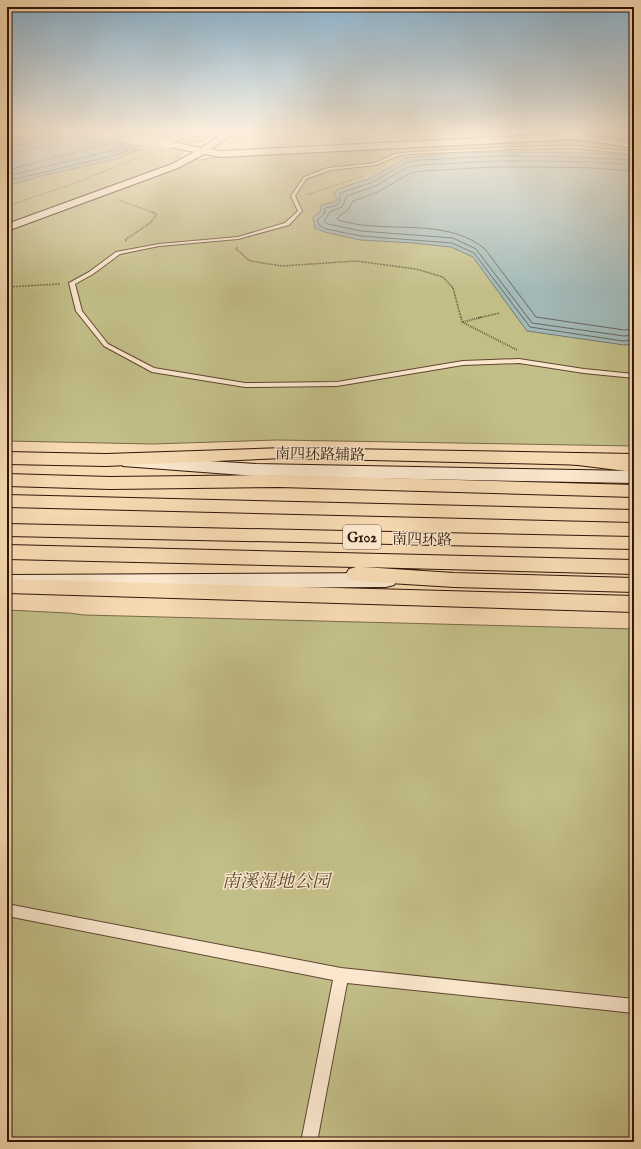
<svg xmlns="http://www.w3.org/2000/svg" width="641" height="1149" font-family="'IM FELL English','Noto Serif SC',serif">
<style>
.green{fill:#c2be88;stroke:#796a48}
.water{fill:#a1b8b6;stroke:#747770}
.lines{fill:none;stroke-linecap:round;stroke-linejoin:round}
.shore{stroke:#68665e;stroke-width:1}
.lane-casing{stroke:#624632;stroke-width:2}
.secondary-casing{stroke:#301507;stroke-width:2}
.primary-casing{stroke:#301507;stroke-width:2}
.highway-casing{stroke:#301507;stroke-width:2}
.path-far2{stroke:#301507;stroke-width:1;stroke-dasharray:0.5 1;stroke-linecap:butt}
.path-far1{stroke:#301507;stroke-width:1.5;stroke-dasharray:0.5 1;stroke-linecap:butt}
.path{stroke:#301507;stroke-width:2;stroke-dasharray:0.5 1.5;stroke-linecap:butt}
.lane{fill:#fae7cd;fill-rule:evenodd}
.secondary{fill:#fae7cd;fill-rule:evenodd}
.primary{fill:#f7dab2;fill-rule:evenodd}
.highway{fill:#f7dab2;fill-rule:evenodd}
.secondary-bridge-casing{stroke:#301507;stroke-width:10;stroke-linecap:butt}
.secondary-bridge{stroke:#fae7cd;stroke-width:10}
.labels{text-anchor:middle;stroke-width:3;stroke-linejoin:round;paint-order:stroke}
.shield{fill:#fae7cd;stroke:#6d5442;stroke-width:1}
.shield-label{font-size:14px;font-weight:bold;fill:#301507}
.street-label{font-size:15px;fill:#301507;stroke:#fae7cd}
.near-park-label{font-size:18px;font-style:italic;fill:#5c482e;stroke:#fae7cd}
</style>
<rect width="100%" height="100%" fill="#f7dab2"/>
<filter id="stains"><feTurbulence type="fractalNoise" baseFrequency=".005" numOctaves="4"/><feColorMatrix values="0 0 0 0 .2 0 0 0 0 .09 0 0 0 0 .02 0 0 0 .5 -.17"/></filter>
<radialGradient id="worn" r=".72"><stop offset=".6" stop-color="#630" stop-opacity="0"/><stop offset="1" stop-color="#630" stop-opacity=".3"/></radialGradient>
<g class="green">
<path d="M7 131H218L203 141 186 143 177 147 185 150 183 153 175 157 201 160 211 158 569 140 634 147V446L277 440 153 444 7 441Z"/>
<path d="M7 610 69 613 84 615 634 629V1142H7Z"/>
</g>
<g class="water">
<path d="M47 131H189L172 136H167L136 147 132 149 139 150 120 156 122 157 116 159 45 175 7 186V140L28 133 35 134Z"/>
<path d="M495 152 594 153 634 156V344L624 345 527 331 473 257 451 247 413 243 360 240 325 232 315 228 313 217 321 211V205L334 202 338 199 333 194 338 189 371 178 406 158 456 153Z"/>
</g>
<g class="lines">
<g class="shore">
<path d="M7 144 28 137H42L45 131"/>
<path d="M7 149 27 143 45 140 49 135 50 131"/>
<path d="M7 155C14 154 20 151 26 149 41 146 53 150 56 131"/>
<path d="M634 160 540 156H495L421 160 407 162 373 182 340 193V202L335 206 325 208 324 214 317 220 319 225 326 229 361 236 452 243 474 253 530 327 623 341 634 340"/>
<path d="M634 165 593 162 540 161H495L422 165 408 167 375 186 347 196 342 207 330 212 324 221 328 224 361 231 453 238 476 249 532 323 624 336 634 335"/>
<path d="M7 170 116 142"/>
<path d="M634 171 593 168 539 167H495L423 171 410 173 378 192 353 201 348 210 337 218 338 220C346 222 354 224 362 225 403 230 451 221 485 249L536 317 624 330 634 329"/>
<path d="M7 176 114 150 126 143"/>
<path d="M7 181 116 155 129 149 132 144"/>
</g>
<g class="lane-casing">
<g id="lane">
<path d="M574 146 634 152V154L574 148 514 149 411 154 397 156 376 165 330 170 306 179 295 196 302 211 289 225 238 239 159 246 120 254 93 274 75 284 82 311 108 344 154 368 245 383 337 382 463 361 519 359 584 369 634 374V378L584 373 519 363 463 365 337 386 245 387 152 372 104 346 76 311 69 283 89 272 116 252 159 244 238 237 285 223 298 211 291 196 304 177 328 168 375 163 395 154 411 152 514 147Z"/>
<path d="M7 904 341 968 634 999V1013L347 983 317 1142H301L333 980 7 916Z"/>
</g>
</g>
<g class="secondary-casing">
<g id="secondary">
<path d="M227 131H237L211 149 221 151 561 134 560 133 562 131 634 142V148L577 139 221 157 204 154 178 168 7 231V224L172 164 194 152 165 146 164 144 165 142 168 141 201 148Z"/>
<path d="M130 456 256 464 634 471V483L256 476 123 466 121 462 123 458Z"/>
<path d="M386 573 394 575 397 580 394 585 386 587 7 589V575Z"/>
</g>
</g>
<g class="primary-casing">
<g id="primary">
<path d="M284 448 634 454V466L284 458 106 466 7 464V452L106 454Z"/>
<path d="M7 579 634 596V612L7 593Z"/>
</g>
</g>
<g class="highway-casing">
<g id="highway">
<path d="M569 453 634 460V472L562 463 560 459 562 455Z"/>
<path d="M7 474 110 477 279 475 634 485V497L279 487 110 489 7 486Z"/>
<path d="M7 495 634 510V522L7 507Z"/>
<path d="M7 524 634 537V549L7 536Z"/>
<path d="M7 545 634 560V574L363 567 454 573 634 578V592L454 587 357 581 349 579 346 574 349 569 356 567 7 559Z"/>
</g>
</g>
<g class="path-far2">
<path d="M7 136 27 131"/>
<path d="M190 136 202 131"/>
<path d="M306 195 364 176"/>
<path d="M119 200 155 213"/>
<path d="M7 206 70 185 145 155"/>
</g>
<g class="path-far1">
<path d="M126 241 125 240 150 223 157 214 152 212"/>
<path d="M237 247 236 249 250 261 282 266 356 261 416 269 443 277 453 288 461 318"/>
<path d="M7 287 60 284"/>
<path d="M478 318 500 313"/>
</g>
<g class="path">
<path d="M461 317 462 322 517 350"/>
<path d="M463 322 482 317"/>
</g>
<use href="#lane" class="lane"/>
<use href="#secondary" class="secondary"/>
<use href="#primary" class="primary"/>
<use href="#highway" class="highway"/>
<g class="secondary-bridge-casing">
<path id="secondary-bridge" d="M82 131 168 144"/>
</g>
<use href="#secondary-bridge" class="secondary-bridge"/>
</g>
<linearGradient id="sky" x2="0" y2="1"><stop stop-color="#8bb6d4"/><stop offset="0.45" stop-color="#fbeedc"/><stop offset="1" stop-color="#fbeedc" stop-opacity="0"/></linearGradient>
<rect width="641" height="292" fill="url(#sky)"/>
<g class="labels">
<rect class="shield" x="343" y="525" width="38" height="24" rx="3"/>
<g class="shield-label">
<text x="362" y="542">G102</text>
</g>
<g class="street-label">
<text transform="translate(320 454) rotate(1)" y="5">南四环路辅路</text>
<text transform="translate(422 539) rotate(1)" y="5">南四环路</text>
</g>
<g class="near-park-label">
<text x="276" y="887">南溪湿地公园</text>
</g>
</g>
<rect width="641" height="1149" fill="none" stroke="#f7dab2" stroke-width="24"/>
<rect x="8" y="8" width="625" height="1133" fill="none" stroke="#301507" stroke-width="2"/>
<rect x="12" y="12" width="617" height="1125" fill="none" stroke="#301507"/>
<rect width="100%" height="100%" filter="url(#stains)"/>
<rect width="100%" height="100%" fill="url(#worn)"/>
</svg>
